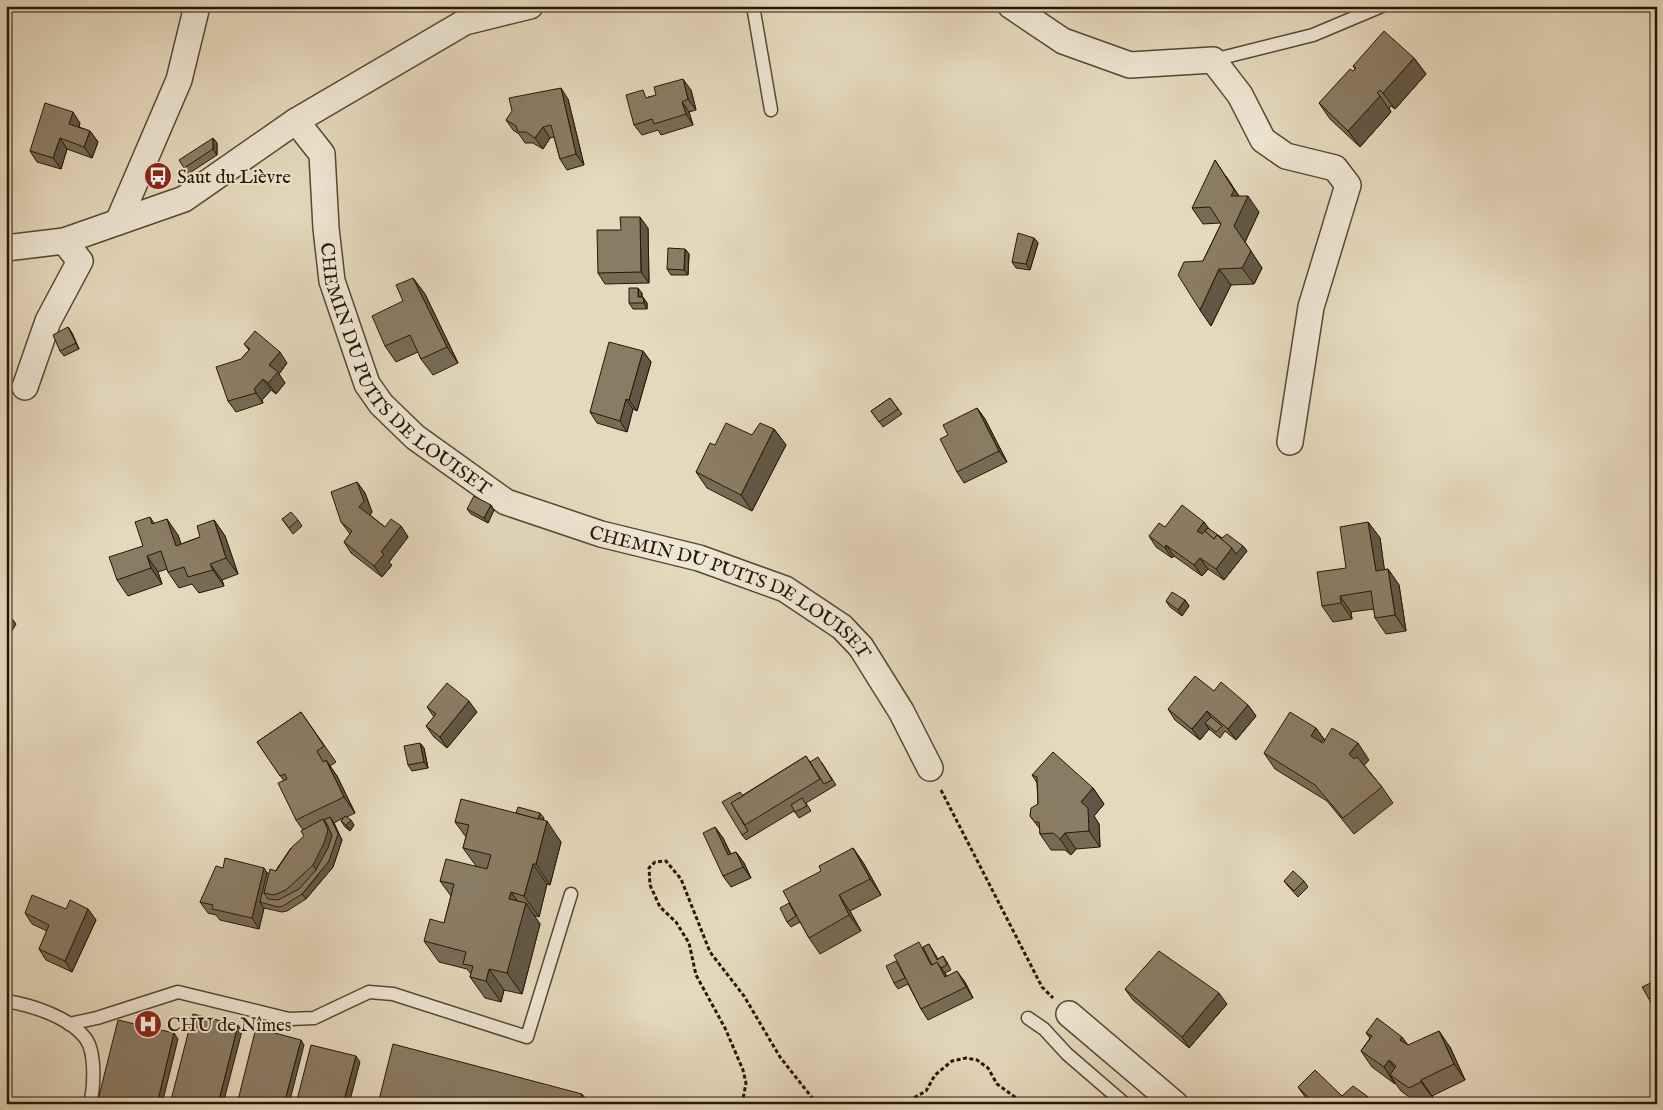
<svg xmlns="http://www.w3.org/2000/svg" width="1663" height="1110" font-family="'IM FELL English',serif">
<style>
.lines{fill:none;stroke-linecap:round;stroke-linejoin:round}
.lane-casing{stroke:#564832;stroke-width:15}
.street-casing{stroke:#564832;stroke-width:28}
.path{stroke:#271704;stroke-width:3;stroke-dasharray:4 2.5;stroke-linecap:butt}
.lane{stroke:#eee6d4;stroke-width:12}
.street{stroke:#eee6d4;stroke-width:25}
.wall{fill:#776b56;stroke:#271704}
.shaded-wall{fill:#615746;stroke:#271704}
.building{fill:#8a7c64;stroke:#271704}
.labels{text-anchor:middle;stroke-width:4;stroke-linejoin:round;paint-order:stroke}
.poi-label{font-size:19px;fill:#271704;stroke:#eee6d4;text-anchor:start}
.street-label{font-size:19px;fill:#271704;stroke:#eee6d4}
</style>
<rect width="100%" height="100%" fill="#e5d9bd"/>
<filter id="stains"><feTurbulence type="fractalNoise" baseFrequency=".004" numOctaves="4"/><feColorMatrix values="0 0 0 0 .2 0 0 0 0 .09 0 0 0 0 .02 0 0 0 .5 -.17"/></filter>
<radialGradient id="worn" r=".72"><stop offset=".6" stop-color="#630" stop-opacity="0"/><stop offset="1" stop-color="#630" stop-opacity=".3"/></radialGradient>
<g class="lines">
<g class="lane-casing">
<g id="lane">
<path d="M753 6 771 110"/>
<path d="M1213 60 1313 35 1382 6"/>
<path d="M6 1001C31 1005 70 1017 86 1039 96 1053 94 1088 90 1104"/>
<path d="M1028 1018 1044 1029 1067 1054 1125 1104"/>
<path d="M69 1024 97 1018 178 992 289 1019 314 1018 369 992 393 994 527 1037 571 894"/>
</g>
</g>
<g class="street-casing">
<g id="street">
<path d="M1011 6 1063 41 1130 65 1213 60 1240 95 1263 140 1286 156 1335 168 1348 185 1311 307 1290 442"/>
<path id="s1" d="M296 121 322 154 326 228 332 281 367 384 381 404 415 437 506 502 601 534 699 558 785 589 842 627 861 647 901 711 930 768"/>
<path d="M118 222 179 80 197 6"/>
<path d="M6 248 64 241 184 199 296 121 465 22 530 6"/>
<path d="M25 387 48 321 80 261 64 241"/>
<path d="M1069 1014 1175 1104"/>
</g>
</g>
<g class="path">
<path d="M941 790 1042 987 1053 998"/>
<path d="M742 1104 746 1083 743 1070 725 1028 696 975 689 943 676 922 660 907 650 885 649 868 655 862 666 861 681 879 710 952 744 996 780 1057 817 1104"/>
<path d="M903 1104 926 1091 935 1075 952 1061 966 1058 977 1060 988 1068 997 1084 1019 1100 1021 1104"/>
</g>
<use href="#lane" class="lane"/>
<use href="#street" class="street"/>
</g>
<g class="wall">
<path d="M313 6H332L317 12Z"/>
<path d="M1414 58 1426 74 1395 109 1391 106 1389 108 1391 112 1360 147 1330 119 1319 103 1355 69 1353 66Z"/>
<path d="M691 90 696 110 689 112 693 125 661 135 658 130 642 135 634 125 648 97Z"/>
<path d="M568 99 584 165 567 170 560 159 554 137 550 138 543 149 533 143H525L519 134 513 130 506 120Z"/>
<path d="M80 123 79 127 90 131 98 142 92 158 67 149 61 169 37 162 30 151Z"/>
<path d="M213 138 217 143V155L188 174 184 168Z"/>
<path d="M1226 176 1239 196 1259 212 1245 242 1262 268 1254 284 1231 285 1211 326 1200 310 1203 261 1221 224 1220 223 1203 224 1192 208Z"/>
<path d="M648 228 649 283 605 284 598 273 621 230Z"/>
<path d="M1034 238 1038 243 1030 270 1016 268 1012 262Z"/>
<path d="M685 249 689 254 688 275H671L667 269Z"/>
<path d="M413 278 425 294 458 363 433 375 421 359 418 352 396 362 385 346 403 301Z"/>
<path d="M642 293V297L647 303V309H633L629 303Z"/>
<path d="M68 327 72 333 79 349 64 356 60 351Z"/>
<path d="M244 344 287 363 279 374 285 383 276 394 271 390 262 400 263 403 236 412 228 401 241 359 249 350Z"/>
<path d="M643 351 651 362 637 411 633 409 627 432 597 423 590 412Z"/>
<path d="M890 398 902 414 883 427 871 411Z"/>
<path d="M977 408 985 419 1007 462 964 483 957 472 948 435Z"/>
<path d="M774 429 786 445 752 511 707 488 696 472 715 445Z"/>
<path d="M357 482 365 493 372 512 370 515 385 527 401 526 408 537 389 562 392 565 382 577 351 553 344 542 350 534 341 522Z"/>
<path d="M491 505 494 510 488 523 471 514 467 509Z"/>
<path d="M150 517 154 523 178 535 181 544 200 537 214 520 225 536 238 574 222 580 224 586 199 593 192 584 179 588 168 572 167 569 158 572 162 584 128 596 117 580 143 546Z"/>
<path d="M282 519 298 520 302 526 293 534Z"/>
<path d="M1204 522 1208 528 1222 538 1243 546 1247 551 1224 580 1208 569 1202 576 1174 556 1172 558 1156 547 1149 536 1165 527Z"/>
<path d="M1368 522 1380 538 1384 570 1388 569 1399 585 1406 631 1386 634 1375 618 1374 609 1351 612 1352 619 1333 622 1322 606 1346 568Z"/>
<path d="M6 577 10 588 6 589Z"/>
<path d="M1185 600 1189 606 1182 616 1170 607 1166 601Z"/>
<path d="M1248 705 1256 716 1236 740 1225 731 1220 738 1209 729 1200 740 1175 720 1168 709Z"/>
<path d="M427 707 477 712 447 748 434 737 426 726 434 717Z"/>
<path d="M301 712 336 762 330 766 337 776 355 813 347 817 354 825 350 831 345 827 341 821 343 818 334 823 342 840 333 867 306 899 287 911 282 912 264 908 259 929 220 920 216 915 208 913 200 902 223 868H264L267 873 269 874 276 871 304 836 303 830 296 820 284 781 257 742Z"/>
<path d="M1316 728 1324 739 1369 760 1364 765 1382 787 1393 803 1354 834 1327 801 1275 769 1264 753Z"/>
<path d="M420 743 424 748 428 768 412 771 408 765Z"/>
<path d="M806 756 810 762 822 763 836 785 806 803 811 811 799 818 794 811 746 840 742 835 743 795Z"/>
<path d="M1032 775 1093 788 1104 804 1094 816 1099 824 1100 847 1076 849 1071 855 1065 850H1051L1040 834V829L1030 816 1038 804 1037 783Z"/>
<path d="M516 813 544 818 543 820 561 842 550 885 547 884 539 917 534 915 540 924 522 994 504 990 501 1002 485 998 470 977 471 974 467 969 439 962 424 941 444 923 451 896 440 881 476 866 463 848 466 837 455 822Z"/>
<path d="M715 827 723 838 731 854 736 852 744 863 751 878 731 887 723 876Z"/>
<path d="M853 848 864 864 881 895 850 911 861 931 820 954 809 938 800 922 791 927 787 922 789 903 821 871Z"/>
<path d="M1284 881H1304L1308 887 1298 897 1288 886Z"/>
<path d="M66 909H88L96 920 72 972 46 960 39 949 47 931 32 924 25 913Z"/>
<path d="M929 944 938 959 943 956 947 962 951 970 945 973 947 976 965 982 973 998 928 1020 921 1009 908 984 898 989 894 983 923 947Z"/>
<path d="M1657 980V1002L1652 1004 1649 999Z"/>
<path d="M1125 989 1227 1004 1189 1048 1133 1000Z"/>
<path d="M1366 1033 1408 1045 1450 1047 1465 1080 1432 1096 1433 1098 1421 1104H1419L1401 1091 1395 1083V1084L1372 1067 1361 1051 1370 1038Z"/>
<path d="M1298 1087 1342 1096H1367L1373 1104H1311L1306 1098Z"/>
</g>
<g class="shaded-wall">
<path d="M1414 58 1426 74 1395 109 1383 93Z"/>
<path d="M683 79 691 90 696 110 688 99Z"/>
<path d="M561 88 568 99 584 165 576 154Z"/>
<path d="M1380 96 1391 112 1360 147 1348 131Z"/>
<path d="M682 102 689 112 693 125 686 114Z"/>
<path d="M73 112 80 123 76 134 69 124Z"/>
<path d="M543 127 550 138 543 149 535 138Z"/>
<path d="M90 131 98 142 92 158 84 147Z"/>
<path d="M60 138 67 149 61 169 53 158Z"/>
<path d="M213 138 217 143V155L213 149Z"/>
<path d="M1215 160 1244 204 1248 196 1259 212 1245 242 1262 268 1254 284 1242 268 1234 226 1231 196Z"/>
<path d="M640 217 648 228 649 283 641 272Z"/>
<path d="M1034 238 1038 243 1030 270 1026 264Z"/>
<path d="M685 249 689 254 688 275 684 270Z"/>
<path d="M1219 269 1231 285 1211 326 1200 310Z"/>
<path d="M413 278 425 294 458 363 447 347Z"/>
<path d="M638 288 642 293V302L638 297Z"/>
<path d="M643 297 647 303V309L644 303Z"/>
<path d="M68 327 72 333 79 349Z"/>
<path d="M643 351 651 362 637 411 629 400Z"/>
<path d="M280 352 287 363 279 374 285 383 276 394 268 383 269 365Z"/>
<path d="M263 379 271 390 262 400 263 403 256 393 254 389Z"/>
<path d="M626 399 633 409 627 432 620 421Z"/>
<path d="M977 408 985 419 1007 462 999 451Z"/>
<path d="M774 429 786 445 752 511 741 495Z"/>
<path d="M357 482 365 493 372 512 367 518 359 507Z"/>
<path d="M491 505 494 510 488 523 484 518Z"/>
<path d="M167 519 178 535 187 562 176 546Z"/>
<path d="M214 520 225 536 238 574 226 558Z"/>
<path d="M1204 522 1212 533 1209 545 1197 531Z"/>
<path d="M1368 522 1380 538 1387 587 1376 571Z"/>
<path d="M401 526 408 537 389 562 392 565 382 577 374 566 381 552Z"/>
<path d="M1166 545 1174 556 1172 558 1165 548Z"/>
<path d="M1243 546 1247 551 1224 580 1216 569 1232 548Z"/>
<path d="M147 556 158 572 162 584 151 568Z"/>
<path d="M1200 558 1208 569 1202 576 1194 565Z"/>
<path d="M210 564 222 580 224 586 213 570Z"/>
<path d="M1388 569 1399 585 1406 631 1395 615Z"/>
<path d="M6 577 10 588 6 583Z"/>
<path d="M1340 596 1351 612 1352 619 1341 603Z"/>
<path d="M1185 600 1189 606 1182 616 1178 610Z"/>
<path d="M8 613 16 624 6 641V617Z"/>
<path d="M469 701 477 712 447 748 440 737Z"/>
<path d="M1248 705 1256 716 1236 740 1228 729Z"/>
<path d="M1207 711 1214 722 1205 723 1209 729 1200 740 1192 729Z"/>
<path d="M1316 728 1327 744 1324 750 1311 736Z"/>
<path d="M420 743 424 748 428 768 424 762Z"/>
<path d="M1358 743 1369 760 1360 770 1349 754Z"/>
<path d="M326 760 337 776 355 813 344 797Z"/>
<path d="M1093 788 1104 804 1094 816 1099 824 1100 847 1089 831 1081 802Z"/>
<path d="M540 813 544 818 539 836 535 831Z"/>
<path d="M330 817 334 823 342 840 333 867 306 899 302 894 319 874 313 865 323 819 331 830Z"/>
<path d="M351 820 354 825 350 831 346 825Z"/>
<path d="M547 821 561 842 550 885 536 864Z"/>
<path d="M715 827 723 838 736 866 728 855Z"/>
<path d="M1065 833 1076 849 1071 855 1060 839Z"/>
<path d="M853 848 864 864 881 895 870 879Z"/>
<path d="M736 852 744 863 751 878 743 867Z"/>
<path d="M533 864 547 884 539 917 524 896Z"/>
<path d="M264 868 271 879 260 902 264 908 259 929 252 918Z"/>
<path d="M511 892 524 910 526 903 540 924 522 994 507 973 509 899Z"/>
<path d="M839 895 850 911 861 931 849 915Z"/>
<path d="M88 909 96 920 72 972 65 961Z"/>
<path d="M937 962 945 973 952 988 945 977Z"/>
<path d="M489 969 504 990 501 1002 486 981Z"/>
<path d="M957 971 965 982 973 998 966 987Z"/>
<path d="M1219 993 1227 1004 1189 1048 1182 1037Z"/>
<path d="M238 1025 242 1031 223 1104H218Z"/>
<path d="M1439 1031 1450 1047 1465 1080 1454 1064Z"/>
<path d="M174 1033 178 1039 162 1104H157Z"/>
<path d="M1402 1037 1414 1053 1400 1040Z"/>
<path d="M301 1040 304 1045 289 1104H284Z"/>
<path d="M356 1056 360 1062 349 1104H343Z"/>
<path d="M1389 1060 1400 1076 1390 1075 1395 1083V1084L1384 1067Z"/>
<path d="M1421 1080 1432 1096 1433 1098 1421 1082Z"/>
<path d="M582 1094 589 1104H579Z"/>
</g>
<g class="building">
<path d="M1384 31 1414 58 1383 93 1380 90 1377 93 1380 96 1348 131 1319 103 1350 69 1353 71 1356 68 1353 66Z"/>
<path d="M683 79 688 99 682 102 686 114 654 124 652 119 634 125 626 95 643 90 646 98 656 95 654 87Z"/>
<path d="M561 88 576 154 560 159 551 125 543 127 535 138 526 132H518L516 126 506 120 512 111 509 98Z"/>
<path d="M45 103 73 112 69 124 90 131 84 147 60 138 53 158 30 151Z"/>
<path d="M213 138V149L184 168 179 160Z"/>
<path d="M1215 160 1234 190 1231 196H1248L1234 226 1251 251 1242 268 1219 269 1200 310 1178 275 1184 262 1203 261 1221 224 1210 207 1192 208Z"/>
<path d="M620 217H640L641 272 598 273 597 230H621Z"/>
<path d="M1018 233 1034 238 1026 264 1012 262Z"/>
<path d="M668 248 685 249 684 270 667 269Z"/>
<path d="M413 278 447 347 421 359 410 335 385 346 372 316 403 301 396 285Z"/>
<path d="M629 288H638V297H643L644 303H629Z"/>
<path d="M68 327 76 343 60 351 53 335Z"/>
<path d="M255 331 280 352 269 365 278 372 268 383 263 379 254 389 256 393 228 401 216 367 241 359 250 349 244 344Z"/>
<path d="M609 342 643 351 629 400 626 399 620 421 590 412Z"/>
<path d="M890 398 898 409 879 422 871 411Z"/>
<path d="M977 408 999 451 957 472 940 439 948 435 943 425Z"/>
<path d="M726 423 752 435 760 423 774 429 741 495 696 472 710 443 715 445Z"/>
<path d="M357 482 364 501 359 507 385 527 391 519 401 526 381 552 384 554 374 566 344 542 352 531 341 522 331 492Z"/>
<path d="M474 496 491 505 484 518 467 509Z"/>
<path d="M1182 505 1204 522 1197 531 1202 534 1205 531 1214 539 1217 535 1232 548 1216 569 1200 558 1194 565 1166 545 1165 548 1149 536 1159 523 1165 527Z"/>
<path d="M291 512 298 520 289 528 282 519Z"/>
<path d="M150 517 152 524 167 519 176 546 200 537 197 526 214 520 226 558 210 564 213 570 188 577 184 567 168 572 161 551 147 556 151 568 117 580 109 557 143 546 135 522Z"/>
<path d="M1368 522 1376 571 1388 569 1395 615 1375 618 1371 591 1340 596 1341 603 1322 606 1317 572 1346 568 1340 527Z"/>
<path d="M1208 528 1222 538 1227 534 1243 546 1236 554 1232 548 1217 535 1214 539 1205 531Z"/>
<path d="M1172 592 1185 600 1178 610 1166 601Z"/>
<path d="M1195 676 1214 691 1221 682 1248 705 1228 729 1207 711 1192 729 1168 709Z"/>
<path d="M447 683 469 701 440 737 426 726 436 714 427 707Z"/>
<path d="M301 712 324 746 317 751 323 762 326 760 344 797 296 820 278 783 287 779 285 774 280 776 257 742Z"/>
<path d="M1290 712 1316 728 1311 736 1323 743 1332 728 1358 743 1349 754 1354 759 1357 757 1382 787 1343 818 1315 785 1264 753Z"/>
<path d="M1211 717 1222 726 1216 732 1205 723Z"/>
<path d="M1324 739 1325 740 1323 743 1321 742Z"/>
<path d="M420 743 424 762 408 765 404 746Z"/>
<path d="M1053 752 1093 788 1081 802 1088 808 1089 831 1065 833 1060 839 1053 833 1040 834 1039 822H1035L1030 816 1031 808 1038 804 1037 777 1032 775Z"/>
<path d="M806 756 820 779 745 825 731 803Z"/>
<path d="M818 757 832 780 824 784 810 762Z"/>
<path d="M740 792 743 796 731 803 748 831 742 835 722 802Z"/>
<path d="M802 798 807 806 795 812 791 805Z"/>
<path d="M461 799 547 821 536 864H533L524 896 511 892 509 899 526 903 507 973 489 969 486 981 470 977 473 966 463 964 466 952 424 941 430 919 444 923 454 884 440 881 446 859 487 869 491 855 463 848 469 825 455 822Z"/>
<path d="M518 807 540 813 538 819 516 813Z"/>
<path d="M345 816 351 820 346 825 341 821Z"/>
<path d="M330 817 338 834 329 861 302 894 283 906 278 907 260 902 267 873 269 874 264 893 268 899 278 900 299 889 316 870 328 848 332 835 327 824 324 820Z"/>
<path d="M323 819 328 830 324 843 313 865 286 890 274 895 264 893 270 869 276 871 292 847 304 836 301 831Z"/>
<path d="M715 827 728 855 736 852 743 867 723 876 703 833Z"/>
<path d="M291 848 276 871 278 867Z"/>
<path d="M853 848 870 879 839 895 849 915 809 938 783 891 821 871 819 866Z"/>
<path d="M225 858 264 868 252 918 212 909 213 905 200 902 216 866 223 868Z"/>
<path d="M1293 871 1304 881 1294 891 1284 881Z"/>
<path d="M32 895 66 909 70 900 88 909 65 961 39 949 49 925 25 913Z"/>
<path d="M789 903 796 916 787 922 780 908Z"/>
<path d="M919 942 931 965 937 962 945 977 957 971 966 987 921 1009 894 955Z"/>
<path d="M929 944 937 960 943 956 947 965 941 968 937 962 932 965 923 947Z"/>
<path d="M1159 951 1219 993 1182 1037 1125 989Z"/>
<path d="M896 961 905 978 894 983 886 966Z"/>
<path d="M1657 980V994L1649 999 1642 987Z"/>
<path d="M193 1014 238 1025 218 1104H170Z"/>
<path d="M1377 1018 1402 1037 1400 1040 1408 1045 1439 1031 1454 1064 1421 1080V1082L1409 1088 1390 1075 1396 1066 1389 1060 1384 1067 1361 1051 1372 1036 1366 1033Z"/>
<path d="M118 1020 174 1033 157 1104H97Z"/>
<path d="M256 1028 301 1040 284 1104H237Z"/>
<path d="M393 1044 582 1094 579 1104H378Z"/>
<path d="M311 1045 356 1056 343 1104H296Z"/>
<path d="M1315 1070 1342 1096 1353 1086 1367 1096 1360 1104H1315L1298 1087Z"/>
</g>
<defs>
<g id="bus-disc" transform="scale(1.4375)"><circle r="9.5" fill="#8f2418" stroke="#eee6d4"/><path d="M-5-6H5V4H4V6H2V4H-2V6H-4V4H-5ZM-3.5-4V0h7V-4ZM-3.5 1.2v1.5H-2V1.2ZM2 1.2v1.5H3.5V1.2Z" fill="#fff"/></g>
<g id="hospital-disc" transform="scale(1.4375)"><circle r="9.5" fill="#8f2418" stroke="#eee6d4"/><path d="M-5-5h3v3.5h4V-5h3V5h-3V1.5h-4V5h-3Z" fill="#fff"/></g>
</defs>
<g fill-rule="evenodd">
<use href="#bus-disc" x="158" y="176"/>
<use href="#hospital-disc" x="148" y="1024"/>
</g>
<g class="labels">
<g class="poi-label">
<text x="177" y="183">Saut du Lièvre</text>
<text x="167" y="1031">CHU de Nîmes</text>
</g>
<g class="street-label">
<text dy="7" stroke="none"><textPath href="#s1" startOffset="286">CHEMIN DU PUITS DE LOUISET</textPath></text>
<text dy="7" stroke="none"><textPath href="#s1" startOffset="706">CHEMIN DU PUITS DE LOUISET</textPath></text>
</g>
</g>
<rect width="1663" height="1110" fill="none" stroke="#e5d9bd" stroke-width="25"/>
<rect x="8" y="8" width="1648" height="1095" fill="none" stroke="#271704" stroke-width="2.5"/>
<rect x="12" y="12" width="1638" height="1085" fill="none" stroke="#271704"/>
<rect width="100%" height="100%" filter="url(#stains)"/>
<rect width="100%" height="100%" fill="url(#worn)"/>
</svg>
